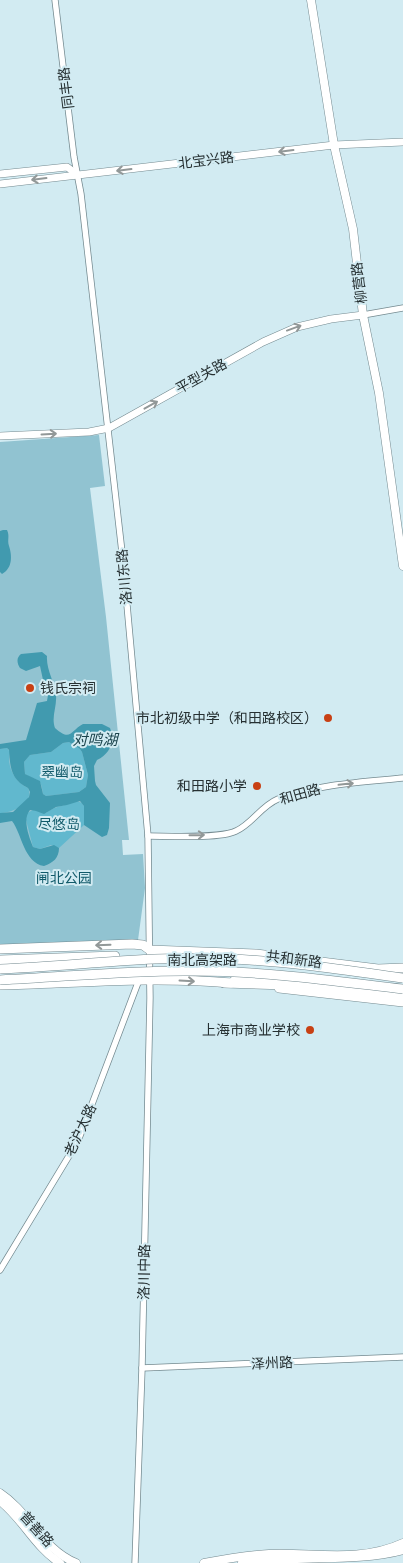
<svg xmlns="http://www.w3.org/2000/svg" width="403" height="1563" font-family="Overpass,'Noto Sans SC',sans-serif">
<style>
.green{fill:#91c3d1}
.forest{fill:#61b8ce}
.water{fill:#419aaf;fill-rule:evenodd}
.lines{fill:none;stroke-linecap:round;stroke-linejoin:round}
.minor-casing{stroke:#748a90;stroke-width:7}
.tertiary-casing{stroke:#748a90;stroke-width:8}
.secondary-casing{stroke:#748a90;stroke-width:9}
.primary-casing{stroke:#748a90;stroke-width:10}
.trunk-casing{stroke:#748a90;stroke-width:10}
.minor{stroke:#fff;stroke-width:5.5}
.tertiary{stroke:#fff;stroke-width:7}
.secondary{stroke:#fff;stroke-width:8}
.primary{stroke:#fff;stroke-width:9}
.trunk{stroke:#fff;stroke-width:9}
.trunk-bridge-casing{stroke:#748a90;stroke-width:10;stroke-linecap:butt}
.trunk-bridge{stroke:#fff;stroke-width:9}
.oneway{stroke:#929898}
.poi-dot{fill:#c84014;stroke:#d2ebf2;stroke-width:2}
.labels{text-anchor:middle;stroke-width:4;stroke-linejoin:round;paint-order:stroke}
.street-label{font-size:14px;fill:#263032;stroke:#d2ebf2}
.poi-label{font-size:14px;fill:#263032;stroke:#d2ebf2;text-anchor:end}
.park-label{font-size:14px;fill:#115a6a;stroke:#d2ebf2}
.water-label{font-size:15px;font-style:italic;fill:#1a434c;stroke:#d2ebf2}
</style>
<rect width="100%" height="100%" fill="#d2ebf2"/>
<path class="green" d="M99 435 105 486 90 488 106 617 129 840H122L123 855 143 854 145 888 138 940 0 946V442Z"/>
<g class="forest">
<path d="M69 742 80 749 82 752 88 775 86 787 79 792 46 796 43 794C41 776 37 782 25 774L24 762 30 755 51 752 63 743Z"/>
<path d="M7 748 10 752C6 766 15 782 28 788 35 803 12 813 0 813V749Z"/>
<path d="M77 801 82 803 84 806V825L59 848 51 845 40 849 33 847 26 820 27 813 33 810 46 813C56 805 66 806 77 801Z"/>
</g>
<g class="water">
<path d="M3 530H7C10 536 7 540 9 546 12 555 13 568 2 574L0 572V531Z"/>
<path d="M42 652 47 656C46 670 55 682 56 696 57 707 51 717 55 728 71 742 70 731 83 724H102L110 728C115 741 110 754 97 760L94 766 95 781 96 785 110 803 109 828 107 835 102 837 84 825V806L80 801 67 805 56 807 44 814 36 811 30 810C22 819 29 837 33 847L40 849 54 845 59 848C59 858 53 863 44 866 24 863 22 834 12 821L0 823V813L13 812 29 797 30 792 28 788C11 780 10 767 9 750L7 748 0 749V744L26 740 37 703 47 701 48 695 45 689 40 666 26 671 20 668C17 663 16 658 21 654ZM69 742 80 749 82 752 88 775 86 787 79 792 46 796 43 794 40 781 25 774 24 762 30 755 51 752 63 743Z"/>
</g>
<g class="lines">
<g class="minor-casing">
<g id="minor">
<path d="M55 0 74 157 81 194 123 561 148 836 150 998 142 1368 135 1563"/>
<path d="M363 315 403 308"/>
<path d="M148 836C167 836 220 839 236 831 252 824 261 806 278 799 318 784 362 782 403 778"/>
<path d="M0 1270 78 1141 139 980"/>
<path d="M142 1368 403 1357"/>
</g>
</g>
<g class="tertiary-casing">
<g id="tertiary">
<path d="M0 174 67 167 78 175 334 145 403 142"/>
<path d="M0 184 78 175"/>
<path d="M0 436 89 432 109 428 263 342 297 327 331 319 363 315"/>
</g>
</g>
<g class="secondary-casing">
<g id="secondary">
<path d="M311 0 334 145 353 229 363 315 379 393 403 566"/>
<path d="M0 1493C29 1512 42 1549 76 1563"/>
<path d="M0 1501C23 1519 35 1547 60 1563"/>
<path d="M204 1563C225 1559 247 1555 269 1554 314 1552 360 1563 403 1543"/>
<path d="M242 1563C293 1555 357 1563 403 1550"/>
</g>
</g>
<g class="primary-casing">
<g id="primary">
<path d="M0 949 132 944 143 945 150 950 256 954 378 969 403 968"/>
<path d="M234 981 252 978 298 982"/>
<path d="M0 985C77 983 155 976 231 983"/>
<path d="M279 988 403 1002"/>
</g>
</g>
<g class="trunk-casing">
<g id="trunk">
<path d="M0 960 115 956"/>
<path d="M224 983 319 986 403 997"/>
</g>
</g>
<use href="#minor" class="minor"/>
<use href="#tertiary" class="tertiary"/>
<use href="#secondary" class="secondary"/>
<use href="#primary" class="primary"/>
<use href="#trunk" class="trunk"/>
<g class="trunk-bridge-casing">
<g id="trunk-bridge">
<path d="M0 969C76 966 153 955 229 959 287 961 345 970 403 978"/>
<path d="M0 980C65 977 129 970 194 971 264 971 334 981 403 989"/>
</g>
</g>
<use href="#trunk-bridge" class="trunk-bridge"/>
</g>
<defs><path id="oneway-shaft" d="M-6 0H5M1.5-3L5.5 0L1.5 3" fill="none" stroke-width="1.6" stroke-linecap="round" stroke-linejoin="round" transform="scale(1.25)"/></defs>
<g class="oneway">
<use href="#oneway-shaft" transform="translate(286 151) rotate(173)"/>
<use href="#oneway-shaft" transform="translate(124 170) rotate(173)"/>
<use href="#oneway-shaft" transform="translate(39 179) rotate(173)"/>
<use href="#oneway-shaft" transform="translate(294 328) rotate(-20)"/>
<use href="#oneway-shaft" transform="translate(151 405) rotate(-29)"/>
<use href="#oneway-shaft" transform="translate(49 434) rotate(-3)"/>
<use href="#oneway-shaft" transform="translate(346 784) rotate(-6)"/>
<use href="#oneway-shaft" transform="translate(197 835) rotate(-1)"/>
<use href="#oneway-shaft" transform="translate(103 945) rotate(178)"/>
<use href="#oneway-shaft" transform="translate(187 981) rotate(3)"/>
</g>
<g class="poi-dot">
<circle cx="30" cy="688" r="5"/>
<circle cx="328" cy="718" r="5"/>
<circle cx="257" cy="786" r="5"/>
<circle cx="310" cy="1030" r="5"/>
</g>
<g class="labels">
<g class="street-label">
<text transform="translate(66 88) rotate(-97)" y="5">同丰路</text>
<text transform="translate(206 160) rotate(-7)" y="5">北宝兴路</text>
<text transform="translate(359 283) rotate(-97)" y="5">柳营路</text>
<text transform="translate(201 376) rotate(-29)" y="5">平型关路</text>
<text transform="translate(124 577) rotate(-95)" y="5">洛川东路</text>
<text transform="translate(300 794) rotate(-16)" y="5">和田路</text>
<text transform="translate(294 959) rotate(7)" y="5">共和新路</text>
<text x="202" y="965">南北高架路</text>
<text transform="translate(80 1130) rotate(-65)" y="5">老沪太路</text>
<text transform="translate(144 1272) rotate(-89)" y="5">洛川中路</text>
<text transform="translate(272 1363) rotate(-3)" y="5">泽州路</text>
<text transform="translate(37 1529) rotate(48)" y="5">普善路</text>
</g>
<g class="poi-label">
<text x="40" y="693" text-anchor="start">钱氏宗祠</text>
<text x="318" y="723">市北初级中学（和田路校区）</text>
<text x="247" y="791">和田路小学</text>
<text x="300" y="1035">上海市商业学校</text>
</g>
<g class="park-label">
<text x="62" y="777">翠幽岛</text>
<text x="59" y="829">尽悠岛</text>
<text x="64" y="883">闸北公园</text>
</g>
<g class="water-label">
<text x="95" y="745">对鸣湖</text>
</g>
</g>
</svg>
